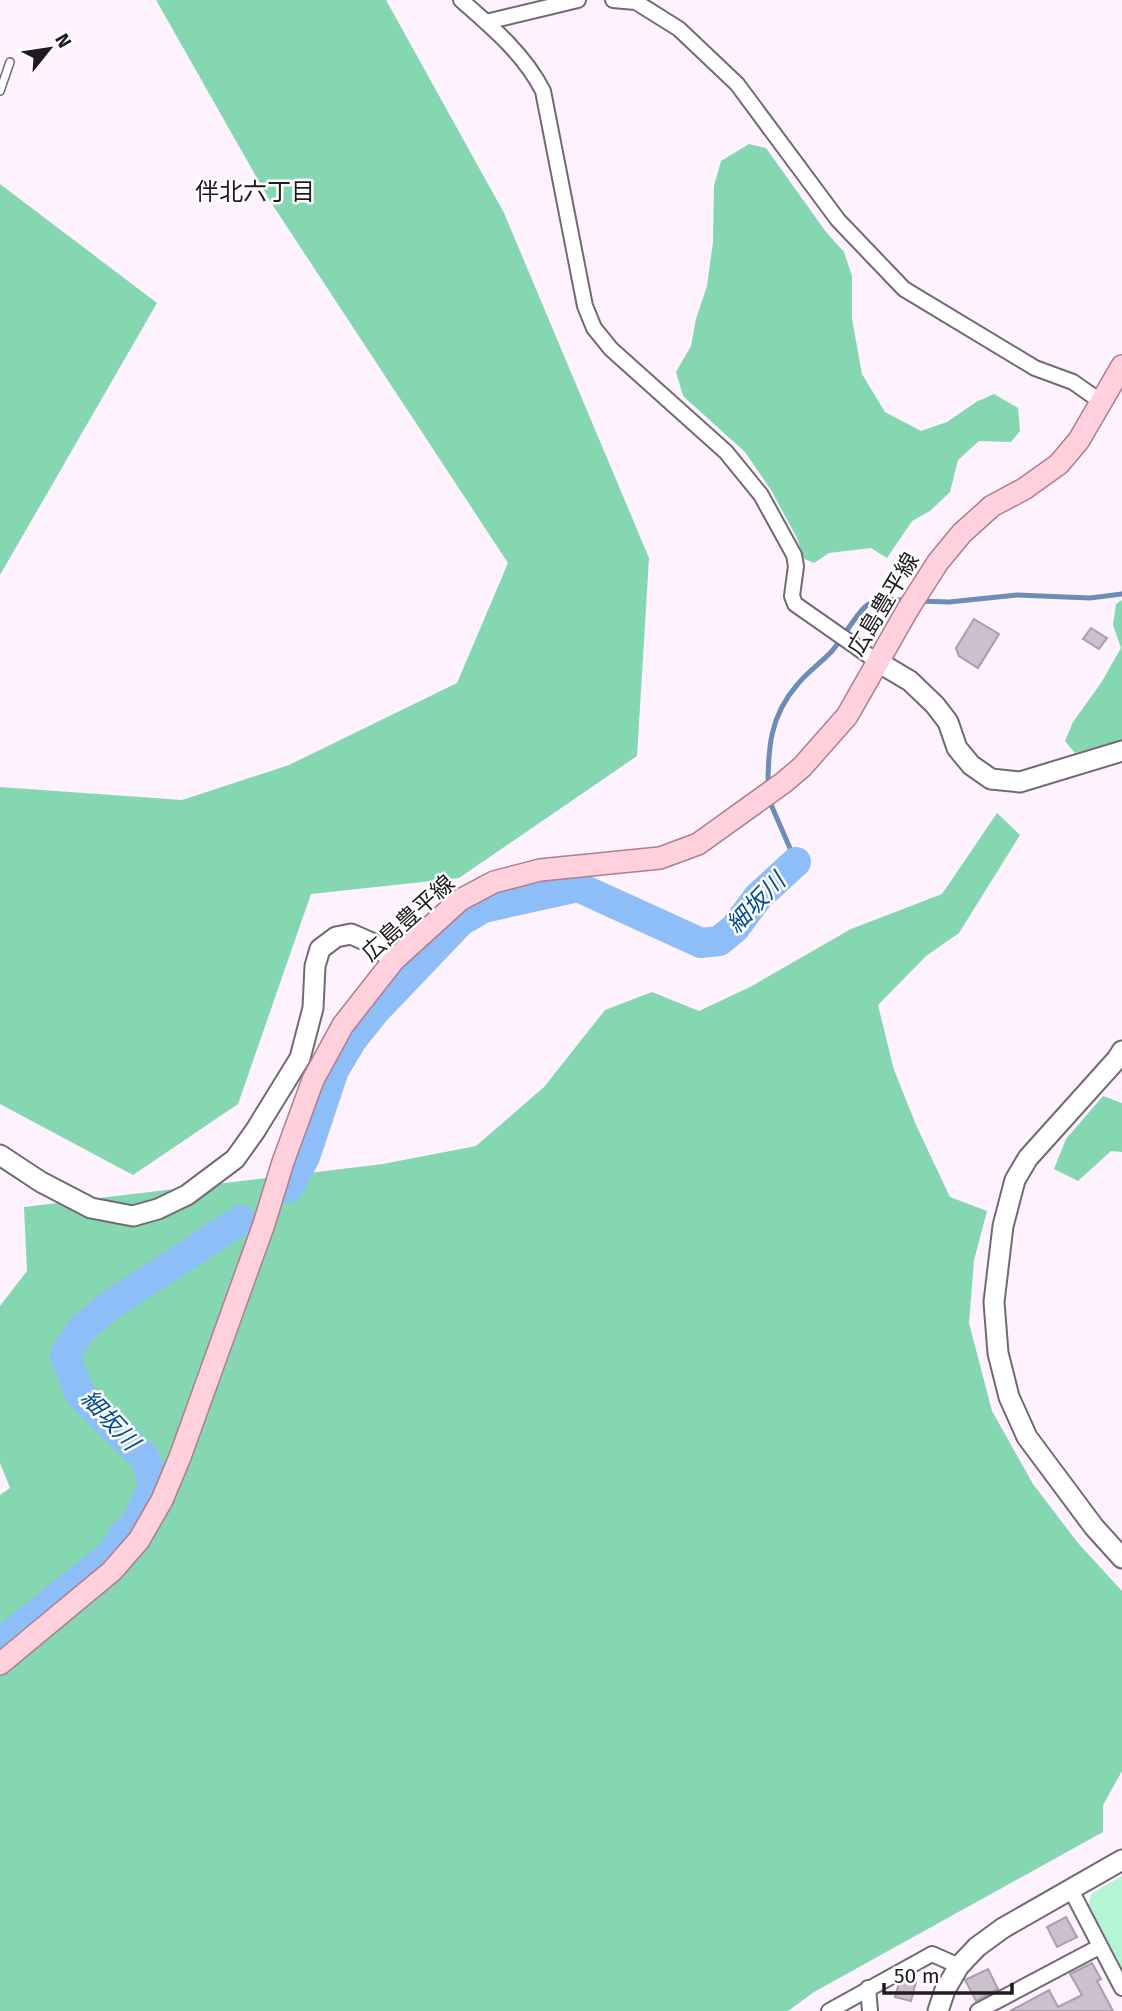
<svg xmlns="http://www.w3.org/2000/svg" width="1122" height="2011" font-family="'Fira Sans','Noto Sans JP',sans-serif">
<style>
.green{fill:#b4f5d5}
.forest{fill:#84d7b1}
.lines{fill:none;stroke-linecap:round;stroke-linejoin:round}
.stream{stroke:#6c8db7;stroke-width:5}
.river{stroke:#8dbef8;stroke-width:30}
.building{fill:#cbc0cc;stroke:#a99faa;stroke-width:2}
.lane-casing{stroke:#736974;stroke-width:10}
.street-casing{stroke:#736974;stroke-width:18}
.secondary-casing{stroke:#736974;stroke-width:23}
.primary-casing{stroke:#af7d8c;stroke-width:24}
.lane{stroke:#fff;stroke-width:7}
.street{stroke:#fff;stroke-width:14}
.secondary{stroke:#fff;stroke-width:19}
.primary{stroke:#fed1dd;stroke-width:21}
.labels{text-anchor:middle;stroke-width:5;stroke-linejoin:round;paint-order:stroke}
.street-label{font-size:23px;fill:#1f1b20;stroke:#fff}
.neighbourhood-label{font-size:24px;fill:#1f1b20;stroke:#fff}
.water-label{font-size:24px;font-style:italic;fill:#054d91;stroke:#fff}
</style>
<rect width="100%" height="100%" fill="#fef2fe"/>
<path class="green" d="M1122 1876V1970L1088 1906 1092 1893Z"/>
<g class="forest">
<path d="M156 0H386L504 213 649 558 637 756 459 878 311 894 238 1104 133 1175 0 1104V787L182 800 289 765 457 683 508 563 270 201Z"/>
<path d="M749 144 766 148 826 232 844 252 852 276V319L862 374 885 412 921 431 947 422 976 402 994 394 1018 408 1020 431 1011 442 979 441 958 460 950 492 930 511 912 521 887 558 871 548 829 553 814 563 804 559 797 538 771 490 745 452 683 396 676 372 691 346 696 319 707 286 713 242 714 186 721 161Z"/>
<path d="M0 184 157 303 0 575Z"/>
<path d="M1122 600V740L1075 753 1065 741 1073 722 1101 683 1121 648 1113 625 1116 604Z"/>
<path d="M997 813 1020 835 959 933 926 956 878 1005 894 1070 916 1125 950 1197 987 1211 974 1260 969 1323 992 1411 1033 1484 1078 1543 1122 1591V1771L1103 1805V1832L814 1992 788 2011H0V1495L10 1488 0 1463V1306L27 1271 24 1207 383 1164 476 1146 544 1087 605 1010 652 992 699 1011 750 987 851 929 942 894Z"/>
<path d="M1103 1096 1122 1103V1152L1111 1151 1078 1181 1054 1169 1066 1139Z"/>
</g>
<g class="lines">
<g class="stream">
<path d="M919 601 949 602 1017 595 1090 598 1122 594"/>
<path d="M768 787C768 748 770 716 797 685 807 672 821 663 832 651 842 640 858 610 869 604 880 597 894 600 906 600"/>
<path d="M769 800 796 862"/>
</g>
<g class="river">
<path d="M288 1188 305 1157 334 1070 352 1040 376 1010 461 921 483 908 578 887 701 943 719 941 735 928 758 897 796 862"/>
<path d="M0 1643 111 1555 125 1533 135 1525 154 1484 145 1458 80 1394 65 1355 82 1328 115 1302 241 1220"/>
</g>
</g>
<g class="building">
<path d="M974 619 999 634 978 668 959 656 956 648Z"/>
<path d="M1091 628 1107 638 1099 649 1083 639Z"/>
<path d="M1066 1917 1077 1937 1057 1947 1047 1927Z"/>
<path d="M1092 1963 1101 1979 1097 1981 1113 2011H1010L1049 1990 1058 2007 1082 1995 1070 1974Z"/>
<path d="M988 1969 998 1989 976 2001 965 1980Z"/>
<path d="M907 1979 916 1982 911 2001 895 1997 899 1983Z"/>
</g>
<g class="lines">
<g class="lane-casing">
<path id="lane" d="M0 91 10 62"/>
</g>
<g class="street-casing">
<g id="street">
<path d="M461 0C492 27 524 54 543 91L585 306 594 328 611 349 726 452 761 495 794 555 796 566 792 596 795 604 878 662"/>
<path d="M613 0 636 2 679 29 737 84 838 220 904 289 1035 368 1073 382 1100 401"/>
<path d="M486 22 578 0"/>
<path d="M1071 1890 1122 1988"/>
<path d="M868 1988 870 2011"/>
<path d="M829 2011 932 1954 959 1966"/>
<path d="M978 2011 1099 1947"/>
</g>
</g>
<g class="secondary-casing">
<g id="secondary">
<path d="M878 662 910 681 935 705 948 722 957 748 971 765 991 779 1020 782 1122 751"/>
<path d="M1122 1051 1117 1059 1028 1158 1015 1180 1003 1226 994 1302 998 1353 1009 1397 1027 1437 1094 1527 1122 1558"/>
<path d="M0 1155 41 1182 91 1208 133 1216 158 1209 187 1195 235 1159 255 1131 300 1058 313 1008 315 966 320 949 336 937 351 934 374 944 394 960"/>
<path d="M938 2011 945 1990 959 1966 977 1947 1003 1928 1122 1860"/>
</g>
</g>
<g class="primary-casing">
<path id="primary" d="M0 1664 112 1571 139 1540 162 1500 180 1457 264 1224 283 1162 313 1080 343 1025 394 960 460 900 494 882 540 870 660 858 698 844 783 783 802 767 847 716 908 609 938 562 962 533 992 506 1024 489 1059 464 1079 440 1122 366"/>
</g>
<use href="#lane" class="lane"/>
<use href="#street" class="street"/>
<use href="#secondary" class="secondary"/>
<use href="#primary" class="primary"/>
</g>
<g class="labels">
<g class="street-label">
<text transform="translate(883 604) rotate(-59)" y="8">広島豊平線</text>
<text transform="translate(408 918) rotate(-42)" y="8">広島豊平線</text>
</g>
<g class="neighbourhood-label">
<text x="255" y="200">伴北六丁目</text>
</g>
<g class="water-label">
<text transform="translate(756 903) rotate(-46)" y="8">細坂川</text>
<text transform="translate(110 1420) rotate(47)" y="8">細坂川</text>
</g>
</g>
<g transform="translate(49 49) rotate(60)" stroke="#ffffff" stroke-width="5" paint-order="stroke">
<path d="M0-5L12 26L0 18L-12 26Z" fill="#1f1b20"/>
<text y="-10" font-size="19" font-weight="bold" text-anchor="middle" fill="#1f1b20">N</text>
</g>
<path d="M884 1983v10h128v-10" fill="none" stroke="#1f1b20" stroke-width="3.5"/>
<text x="894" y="1983" font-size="21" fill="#1f1b20" stroke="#ffffff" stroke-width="5" paint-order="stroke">50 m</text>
</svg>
